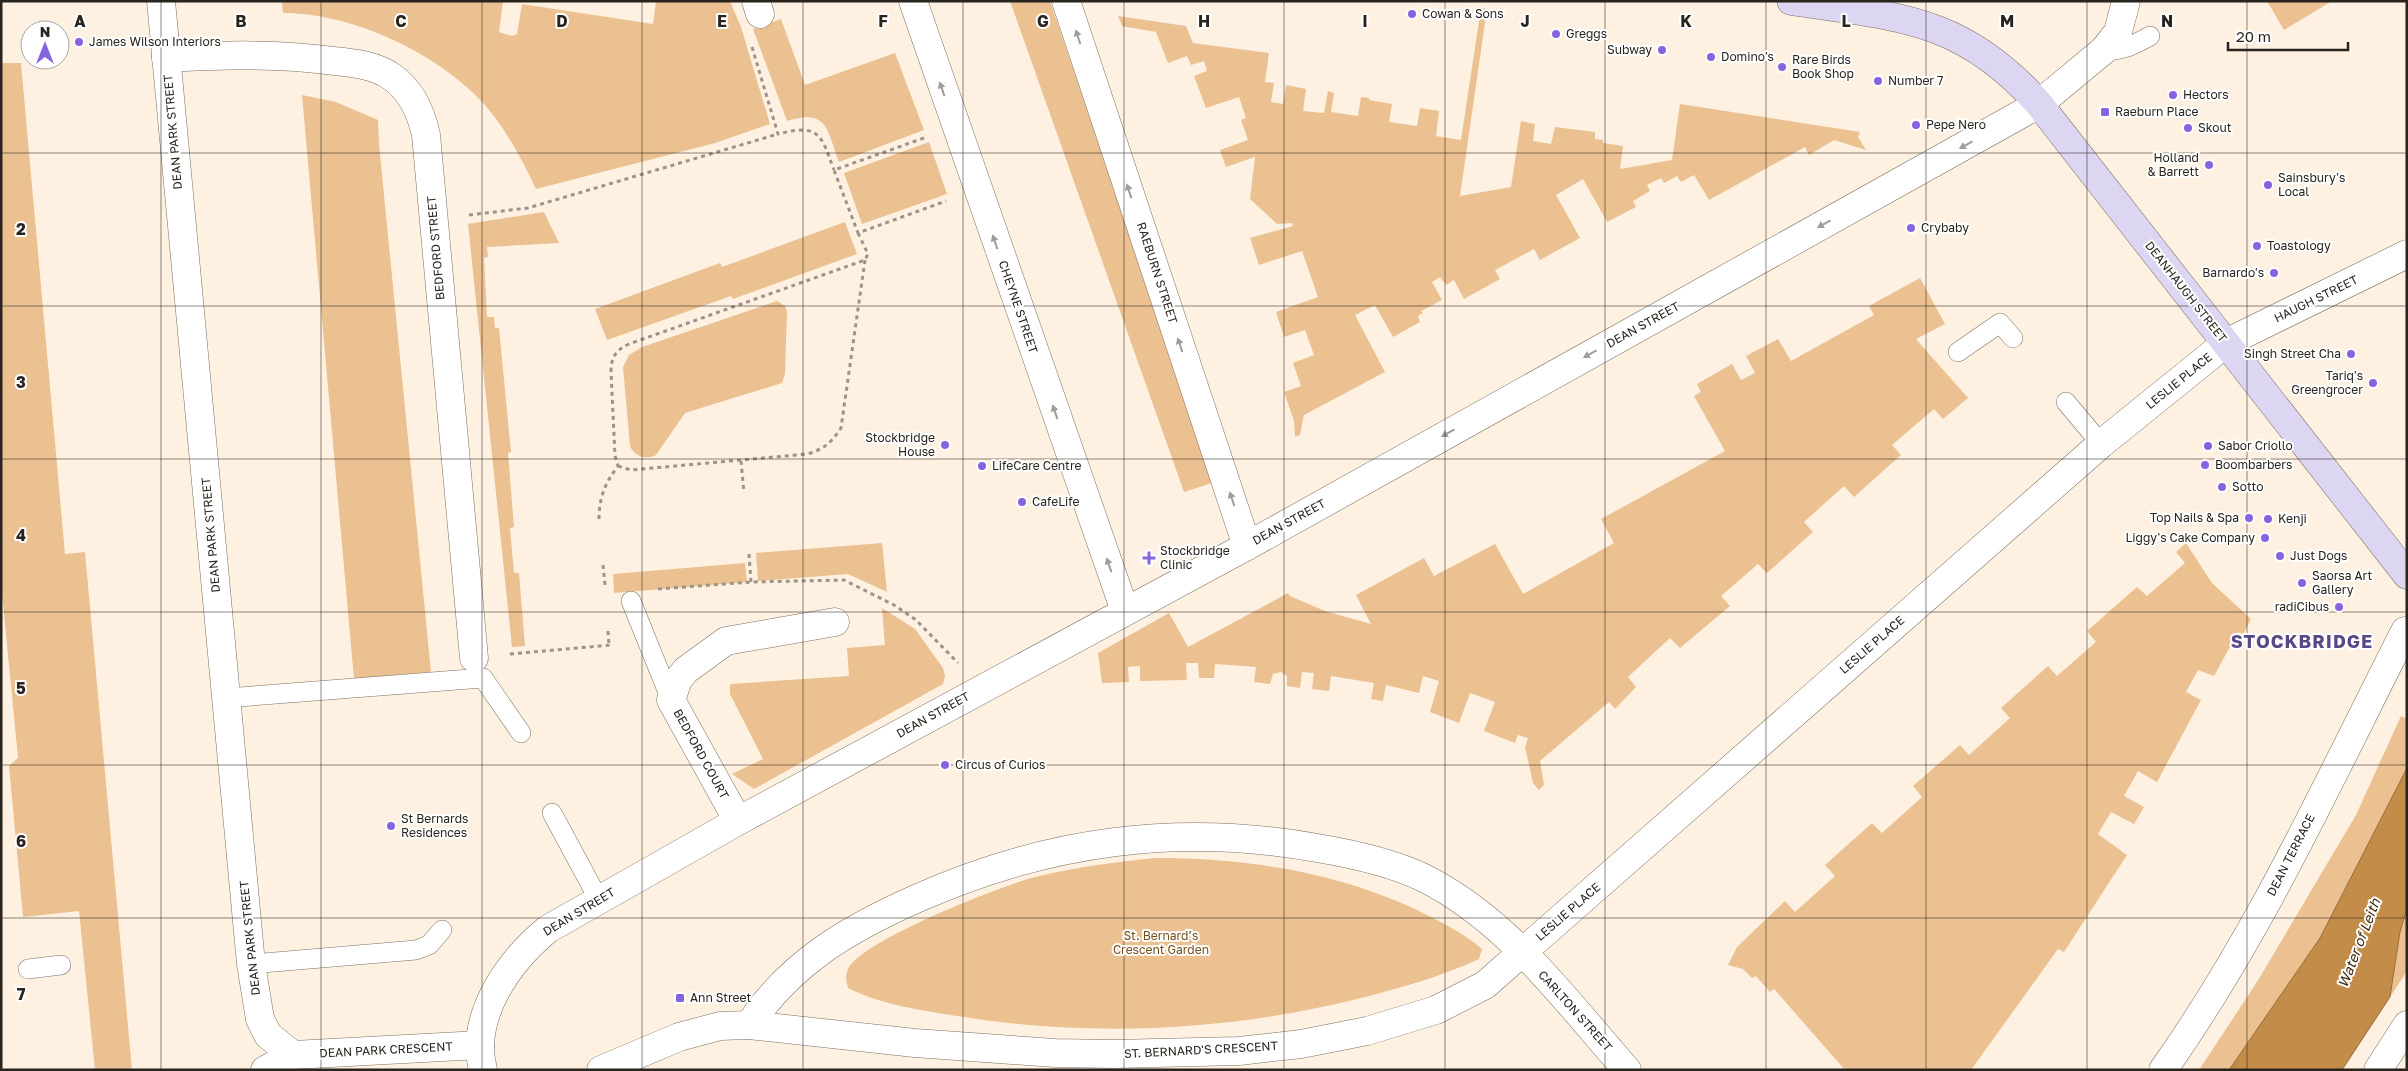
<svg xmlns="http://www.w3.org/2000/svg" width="2408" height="1071" font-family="'Golos Text',sans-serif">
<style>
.green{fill:#ebc191}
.water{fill:#c48c49;stroke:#966d3c}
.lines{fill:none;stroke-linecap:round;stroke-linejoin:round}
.service-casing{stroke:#7b6f62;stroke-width:20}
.pedestrian-casing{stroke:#7b6f62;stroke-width:29}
.minor-casing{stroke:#7b6f62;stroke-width:29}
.tertiary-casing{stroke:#7b6f62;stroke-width:29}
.secondary-casing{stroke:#7b6f62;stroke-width:29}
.path{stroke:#9d9388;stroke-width:3;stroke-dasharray:4 4;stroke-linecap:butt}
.service{stroke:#fff;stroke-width:19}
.pedestrian{stroke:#fff;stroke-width:28}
.minor{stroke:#fff;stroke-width:28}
.tertiary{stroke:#fff;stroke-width:28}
.secondary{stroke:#ddd6f2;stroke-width:28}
.oneway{fill:#9f9c9a}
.grid{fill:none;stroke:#29241e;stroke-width:1;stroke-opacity:0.55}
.poi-dot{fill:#8764df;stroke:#fff;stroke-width:2}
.labels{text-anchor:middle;stroke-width:4;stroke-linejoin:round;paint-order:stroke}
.poi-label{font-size:12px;fill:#29241e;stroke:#fff;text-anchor:start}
.street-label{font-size:12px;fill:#29241e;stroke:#fff}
.park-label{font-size:12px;fill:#754e1c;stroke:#fff}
.water-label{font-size:14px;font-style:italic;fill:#3f2809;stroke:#fff}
.district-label{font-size:18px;font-weight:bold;letter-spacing:1px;fill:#584886;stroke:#fff}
.grid-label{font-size:16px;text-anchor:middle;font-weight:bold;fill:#29241e;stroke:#fff;stroke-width:4;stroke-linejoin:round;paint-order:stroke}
</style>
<rect width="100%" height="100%" fill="#fff1e1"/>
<g class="green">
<path d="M282 1 503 2 499 32 512 36 517 34 522 4 653 24 656 1H730L741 27 770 124 715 143 536 189C522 159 506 129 484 104 438 53 352 13 283 13Z"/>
<path d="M1010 1H1050L1215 482 1184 492Z"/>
<path d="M2267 1H2332L2284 30Z"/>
<path d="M1481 8 1487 9 1460 196 1511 187 1521 121 1535 124 1533 141 1551 144 1555 127 1595 132V139L1603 140V143L1623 146 1620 169 1672 160 1680 104 1860 132 1858 137 1866 150 1834 140 1809 155 1805 147 1709 200 1694 175 1681 182 1677 176 1664 183 1661 178 1647 185 1650 191 1633 201 1636 207 1607 222 1583 179 1556 195 1580 238 1540 260 1534 249 1495 270 1500 279 1464 299 1454 280 1446 285 1440 277 1432 282 1442 300 1421 311 1423 313 1418 316 1420 322 1393 337 1375 305 1355 315 1385 372 1304 415 1300 435 1295 437 1294 421 1284 392 1301 386 1293 363 1314 355 1305 330 1284 337 1276 312 1318 297 1302 251 1259 265 1250 238 1293 226 1292 223 1277 224 1250 199 1255 157 1226 167 1220 150 1248 140 1241 120 1246 118 1239 97 1206 108 1194 76 1207 71 1204 61 1191 65 1187 56 1168 63 1156 32 1122 26 1118 16 1186 26 1193 43 1269 53 1265 82 1274 83 1271 102 1283 104 1286 85 1306 89 1303 111 1324 113 1328 91 1334 93 1331 112 1358 116 1361 97 1369 98V100L1392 104 1389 122 1417 126 1420 108 1439 111 1436 136 1461 140Z"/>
<path d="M781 19 805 85 895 53 924 130 839 162C827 130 828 108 787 121L753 29Z"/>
<path d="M1 63H21L65 554 85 552 132 1070H95L79 911 23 917 9 766 18 758 1 583Z"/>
<path d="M302 95 336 102 378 120 379 144 431 672 354 679Z"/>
<path d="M929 142 947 194 862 224 844 173Z"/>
<path d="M544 212 559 243 487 247 488 257 484 258 487 317H494L495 328H499L511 452 508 453 514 527 510 528 514 573H519L525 646 512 647 468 224Z"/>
<path d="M845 222 857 254 733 299 731 296 607 340 595 309 720 263 722 267Z"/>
<path d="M1920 278 1945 324 1916 339 1968 398 1943 419 1934 409 1892 445 1901 455 1854 497 1844 486 1804 522 1813 532 1767 573 1758 564 1721 596 1730 606 1680 648 1670 638 1628 677 1636 687 1615 709 1609 702 1540 761 1544 785 1539 790 1533 783 1525 747 1528 738 1518 735 1515 743 1484 731 1495 702 1470 693 1459 723 1430 712 1439 681 1423 676 1419 693 1386 685 1383 701 1371 699 1374 683 1331 676 1329 691 1312 689 1314 673 1302 672 1300 688 1287 686V676L1281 672 1273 674 1270 684 1254 682 1256 667 1215 664 1214 678H1199L1198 663H1186L1187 680 1140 681V666L1128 667 1129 682 1102 683 1098 653 1169 613 1188 647 1288 593 1290 596 1325 611 1371 624 1356 595 1424 558 1434 576 1495 544 1523 594 1614 543 1601 519 1725 451 1694 396 1701 392 1697 384 1732 364 1741 380 1755 373 1746 356 1778 339 1791 361 1874 315 1869 306Z"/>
<path d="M777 301 785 306 787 312 785 374 782 383 685 413 656 455C646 460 635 457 630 446L623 367 629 355 642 347Z"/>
<path d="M882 543 887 592 848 574 758 581 756 553Z"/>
<path d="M2186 543 2212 583 2251 619 2243 635 2238 632 2214 676 2198 670 2186 692 2201 700 2157 782 2138 771 2124 796 2144 807 2134 824 2111 812 2098 834 2127 855 2064 952 2058 949 1971 1070H1845L1774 989 1770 992 1756 976 1752 978 1743 969 1728 965 1737 947 1785 901 1795 912 1835 876 1825 865 1872 823 1882 833 1922 797 1913 786 1960 745 1969 755 2010 718 2001 708 2048 666 2057 676 2096 642 2087 631 2137 587 2147 596 2185 563 2176 552Z"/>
<path d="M745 563 747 582 614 593 613 574Z"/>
<path d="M882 608 915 629 943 668 945 676 943 684 754 789 732 774 763 759 730 694V684L849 676 847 648 885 645Z"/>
<path d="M2401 716 2407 719V768L2333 914 2320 938 2229 1070H2199L2257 982 2356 815Z"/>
<path d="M1156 858C1245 858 1331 871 1413 908 1437 920 1461 931 1482 949L1479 959C1442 976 1401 988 1361 998 1229 1031 1092 1038 957 1016 920 1010 882 1005 848 988 846 981 845 975 848 969 860 941 1003 885 1035 877 1075 867 1115 862 1156 858Z"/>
<path d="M2407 908V971L2390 997 2400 932Z"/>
</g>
<path class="water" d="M2407 768V908L2400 932 2390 997 2342 1070H2229L2320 938Z"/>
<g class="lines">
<g class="service-casing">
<g id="service">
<path d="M2104 50C2123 51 2134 45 2150 36"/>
<path d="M1958 352 2000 323 2013 338"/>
<path d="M2066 402 2101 444"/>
<path d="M631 601 671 700"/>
<path d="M226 698 483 678 521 733"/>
<path d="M552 813 599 900"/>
<path d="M251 964 416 950 429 945 442 930"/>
<path d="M28 969 61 965"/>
</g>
</g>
<g class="pedestrian-casing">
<path id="pedestrian" d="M2039 104 2104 50"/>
</g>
<g class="minor-casing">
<g id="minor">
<path d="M161 1 251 964 260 1019 268 1035 293 1055"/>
<path d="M756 1 760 14"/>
<path d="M913 1 1125 611"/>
<path d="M1066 1 1247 546"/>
<path d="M2104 50 2118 32 2126 1"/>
<path d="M166 58C223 55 278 53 334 61 353 63 375 65 392 77 412 91 421 112 426 135L474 658"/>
<path d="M738 821 671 700 678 680 686 670 726 641 835 622"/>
<path d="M749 1025C791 962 850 928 918 898 1047 841 1177 823 1317 848 1353 854 1391 862 1424 878 1508 920 1566 1001 1627 1070"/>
<path d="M265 1070 293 1055 480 1045"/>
<path d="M601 1070 679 1037 720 1026 749 1025 915 1043 1055 1053 1114 1054 1239 1051 1301 1044 1367 1031 1436 1010 1485 985 2101 444 2226 343 2407 254"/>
<path d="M2163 1070C2260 933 2329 780 2405 631"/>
<path d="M2378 1070 2407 1025"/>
</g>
</g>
<g class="tertiary-casing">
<path id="tertiary" d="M483 1070C469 1016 509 961 548 929L738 821 1247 546 2039 104"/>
</g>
<g class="secondary-casing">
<path id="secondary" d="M1791 1C1898 17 1962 17 2039 104L2407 575"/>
</g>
<g class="path">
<path d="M752 47 778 134C820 123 821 135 834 170"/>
<path d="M924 138 834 170 858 233 946 201"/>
<path d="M469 215 528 208 778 134"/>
<path d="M741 461 744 493"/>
<path d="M618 466 631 470 807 454C823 450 832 442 841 428L865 260"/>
<path d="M599 519C599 498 605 483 618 466L615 456 611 372C611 357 616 350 629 344L865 260 868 254 858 233"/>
<path d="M749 554 751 582"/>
<path d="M603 565 605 585"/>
<path d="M658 589 751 582 844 580 894 605 916 620 958 663"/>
<path d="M608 631 609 646"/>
<path d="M510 654 611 645"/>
</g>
<use href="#service" class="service"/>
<use href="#pedestrian" class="pedestrian"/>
<use href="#minor" class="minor"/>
<use href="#tertiary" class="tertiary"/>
<use href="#secondary" class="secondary"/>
</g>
<defs><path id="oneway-solid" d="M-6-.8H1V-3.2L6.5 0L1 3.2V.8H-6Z" transform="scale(1.25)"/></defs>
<g class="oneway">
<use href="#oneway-solid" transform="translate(1078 37) rotate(-108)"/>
<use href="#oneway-solid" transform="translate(942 89) rotate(-109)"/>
<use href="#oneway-solid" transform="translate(1966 145) rotate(151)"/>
<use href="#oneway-solid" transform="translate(1129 191) rotate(-108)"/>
<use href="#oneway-solid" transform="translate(1824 224) rotate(151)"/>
<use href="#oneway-solid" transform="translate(995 242) rotate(-109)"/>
<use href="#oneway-solid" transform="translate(1180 345) rotate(-108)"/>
<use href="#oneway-solid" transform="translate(1590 354) rotate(151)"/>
<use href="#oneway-solid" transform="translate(1055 412) rotate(-109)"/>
<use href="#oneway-solid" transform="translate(1448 433) rotate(151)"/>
<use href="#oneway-solid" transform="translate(1232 499) rotate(-108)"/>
<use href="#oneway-solid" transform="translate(1109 565) rotate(-109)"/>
</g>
<path class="grid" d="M161 1V1070M321 1V1070M482 1V1070M642 1V1070M803 1V1070M963 1V1070M1124 1V1070M1284 1V1070M1445 1V1070M1605 1V1070M1766 1V1070M1926 1V1070M2087 1V1070M2247 1V1070M1 153H2407M1 306H2407M1 459H2407M1 612H2407M1 765H2407M1 918H2407"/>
<g class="poi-dot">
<circle cx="1412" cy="14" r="5"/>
<circle cx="1556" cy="34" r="5"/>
<circle cx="79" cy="42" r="5"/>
<circle cx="1662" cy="50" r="5"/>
<circle cx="1711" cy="57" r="5"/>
<circle cx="1782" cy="67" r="5"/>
<circle cx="1878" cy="81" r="5"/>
<circle cx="2173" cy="95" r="5"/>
<rect x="2100" y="107" width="10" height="10" rx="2.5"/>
<circle cx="1916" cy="125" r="5"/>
<circle cx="2188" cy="128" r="5"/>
<circle cx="2209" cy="165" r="5"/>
<circle cx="2268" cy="185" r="5"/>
<circle cx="1911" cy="228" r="5"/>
<circle cx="2257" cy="246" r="5"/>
<circle cx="2274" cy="273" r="5"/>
<circle cx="2351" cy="354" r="5"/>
<circle cx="2373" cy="383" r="5"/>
<circle cx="945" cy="445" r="5"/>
<circle cx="2208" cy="446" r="5"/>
<circle cx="2205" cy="465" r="5"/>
<circle cx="982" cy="466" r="5"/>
<circle cx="2222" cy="487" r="5"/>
<circle cx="1022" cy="502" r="5"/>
<circle cx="2249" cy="518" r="5"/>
<circle cx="2268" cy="519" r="5"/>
<circle cx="2265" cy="538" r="5"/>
<circle cx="2280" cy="556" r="5"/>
<path d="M1146.5 550.5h5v5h5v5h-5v5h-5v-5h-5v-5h5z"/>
<circle cx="2302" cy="583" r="5"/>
<circle cx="2339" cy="607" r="5"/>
<circle cx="945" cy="765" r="5"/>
<circle cx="391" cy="826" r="5"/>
<rect x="675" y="993" width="10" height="10" rx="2.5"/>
</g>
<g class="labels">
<g class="poi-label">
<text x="1422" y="18">Cowan &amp; Sons</text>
<text x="1566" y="38">Greggs</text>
<text x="89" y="46">James Wilson Interiors</text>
<text x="1652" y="54" text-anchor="end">Subway</text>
<text x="1721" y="61">Domino's</text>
<text x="1792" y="64">Rare Birds<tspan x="1792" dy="14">Book Shop</tspan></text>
<text x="1888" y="85">Number 7</text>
<text x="2183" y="99">Hectors</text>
<text x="2115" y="116">Raeburn Place</text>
<text x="1926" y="129">Pepe Nero</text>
<text x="2198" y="132">Skout</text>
<text x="2199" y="162" text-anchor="end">Holland<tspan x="2199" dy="14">&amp; Barrett</tspan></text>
<text x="2278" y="182">Sainsbury's<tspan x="2278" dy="14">Local</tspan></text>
<text x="1921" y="232">Crybaby</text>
<text x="2267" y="250">Toastology</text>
<text x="2264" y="277" text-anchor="end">Barnardo's</text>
<text x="2341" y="358" text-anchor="end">Singh Street Cha</text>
<text x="2363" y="380" text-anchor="end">Tariq's<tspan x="2363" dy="14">Greengrocer</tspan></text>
<text x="935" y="442" text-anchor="end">Stockbridge<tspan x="935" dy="14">House</tspan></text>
<text x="2218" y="450">Sabor Criollo</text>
<text x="2215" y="469">Boombarbers</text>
<text x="992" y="470">LifeCare Centre</text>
<text x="2232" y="491">Sotto</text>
<text x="1032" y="506">CafeLife</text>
<text x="2239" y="522" text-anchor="end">Top Nails &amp; Spa</text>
<text x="2278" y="523">Kenji</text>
<text x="2255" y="542" text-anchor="end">Liggy's Cake Company</text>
<text x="1160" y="555">Stockbridge<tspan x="1160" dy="14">Clinic</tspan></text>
<text x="2290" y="560">Just Dogs</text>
<text x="2312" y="580">Saorsa Art<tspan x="2312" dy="14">Gallery</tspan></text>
<text x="2329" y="611" text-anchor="end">radiCibus</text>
<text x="955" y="769">Circus of Curios</text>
<text x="401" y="823">St Bernards<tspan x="401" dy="14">Residences</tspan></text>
<text x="690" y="1002">Ann Street</text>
</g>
<g class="street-label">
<text transform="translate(173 132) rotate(-95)" y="4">DEAN PARK STREET</text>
<text transform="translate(436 248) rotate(-95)" y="4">BEDFORD STREET</text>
<text transform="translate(1157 273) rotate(72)" y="4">RAEBURN STREET</text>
<text transform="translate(2186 292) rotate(52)" y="4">DEANHAUGH STREET</text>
<text transform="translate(2316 299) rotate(-26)" y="4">HAUGH STREET</text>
<text transform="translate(1018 307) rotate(71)" y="4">CHEYNE STREET</text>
<text transform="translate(1643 325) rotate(-29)" y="4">DEAN STREET</text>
<text transform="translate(2179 381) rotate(-39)" y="4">LESLIE PLACE</text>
<text transform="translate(1289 522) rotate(-29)" y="4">DEAN STREET</text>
<text transform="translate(211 535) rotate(-95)" y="4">DEAN PARK STREET</text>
<text transform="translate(1872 645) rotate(-41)" y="4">LESLIE PLACE</text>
<text transform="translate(933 715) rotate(-29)" y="4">DEAN STREET</text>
<text transform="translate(701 754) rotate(61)" y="4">BEDFORD COURT</text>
<text transform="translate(2291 855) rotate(-63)" y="4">DEAN TERRACE</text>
<text transform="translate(579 912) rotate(-31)" y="4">DEAN STREET</text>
<text transform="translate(1568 912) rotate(-41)" y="4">LESLIE PLACE</text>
<text transform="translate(250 938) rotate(-96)" y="4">DEAN PARK STREET</text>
<text transform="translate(1575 1011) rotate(48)" y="4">CARLTON STREET</text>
<text transform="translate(386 1050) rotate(-3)" y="4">DEAN PARK CRESCENT</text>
<text transform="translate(1201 1050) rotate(-3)" y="4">ST. BERNARD'S CRESCENT</text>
</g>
<g class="park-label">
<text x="1161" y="940">St. Bernard’s<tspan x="1161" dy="14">Crescent Garden</tspan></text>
</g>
<g class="water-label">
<text transform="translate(2359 943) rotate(-69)" y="5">Water of Leith</text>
</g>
<g class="district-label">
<text x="2302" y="648">STOCKBRIDGE</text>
</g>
</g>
<g class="grid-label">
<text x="80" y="27">A</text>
<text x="241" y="27">B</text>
<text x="401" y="27">C</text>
<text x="562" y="27">D</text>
<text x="722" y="27">E</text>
<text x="883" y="27">F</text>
<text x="1043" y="27">G</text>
<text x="1204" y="27">H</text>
<text x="1365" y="27">I</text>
<text x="1525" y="27">J</text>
<text x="1686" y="27">K</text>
<text x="1846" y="27">L</text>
<text x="2007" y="27">M</text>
<text x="2167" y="27">N</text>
<text x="21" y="235">2</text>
<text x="21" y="388">3</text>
<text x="21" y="541">4</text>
<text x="21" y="694">5</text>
<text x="21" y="847">6</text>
<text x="21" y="1000">7</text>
</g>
<rect width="2408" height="1071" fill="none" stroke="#29241e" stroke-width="5"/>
<g transform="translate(45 45)"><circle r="24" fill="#ffffff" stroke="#a9a7a5"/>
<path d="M0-4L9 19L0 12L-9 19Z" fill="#8764df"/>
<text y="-8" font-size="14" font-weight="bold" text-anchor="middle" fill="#29241e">N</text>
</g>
<path d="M2228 42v8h120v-8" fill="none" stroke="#29241e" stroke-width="2.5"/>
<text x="2236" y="42" font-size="15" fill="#29241e" stroke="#ffffff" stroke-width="4" paint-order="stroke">20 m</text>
</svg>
